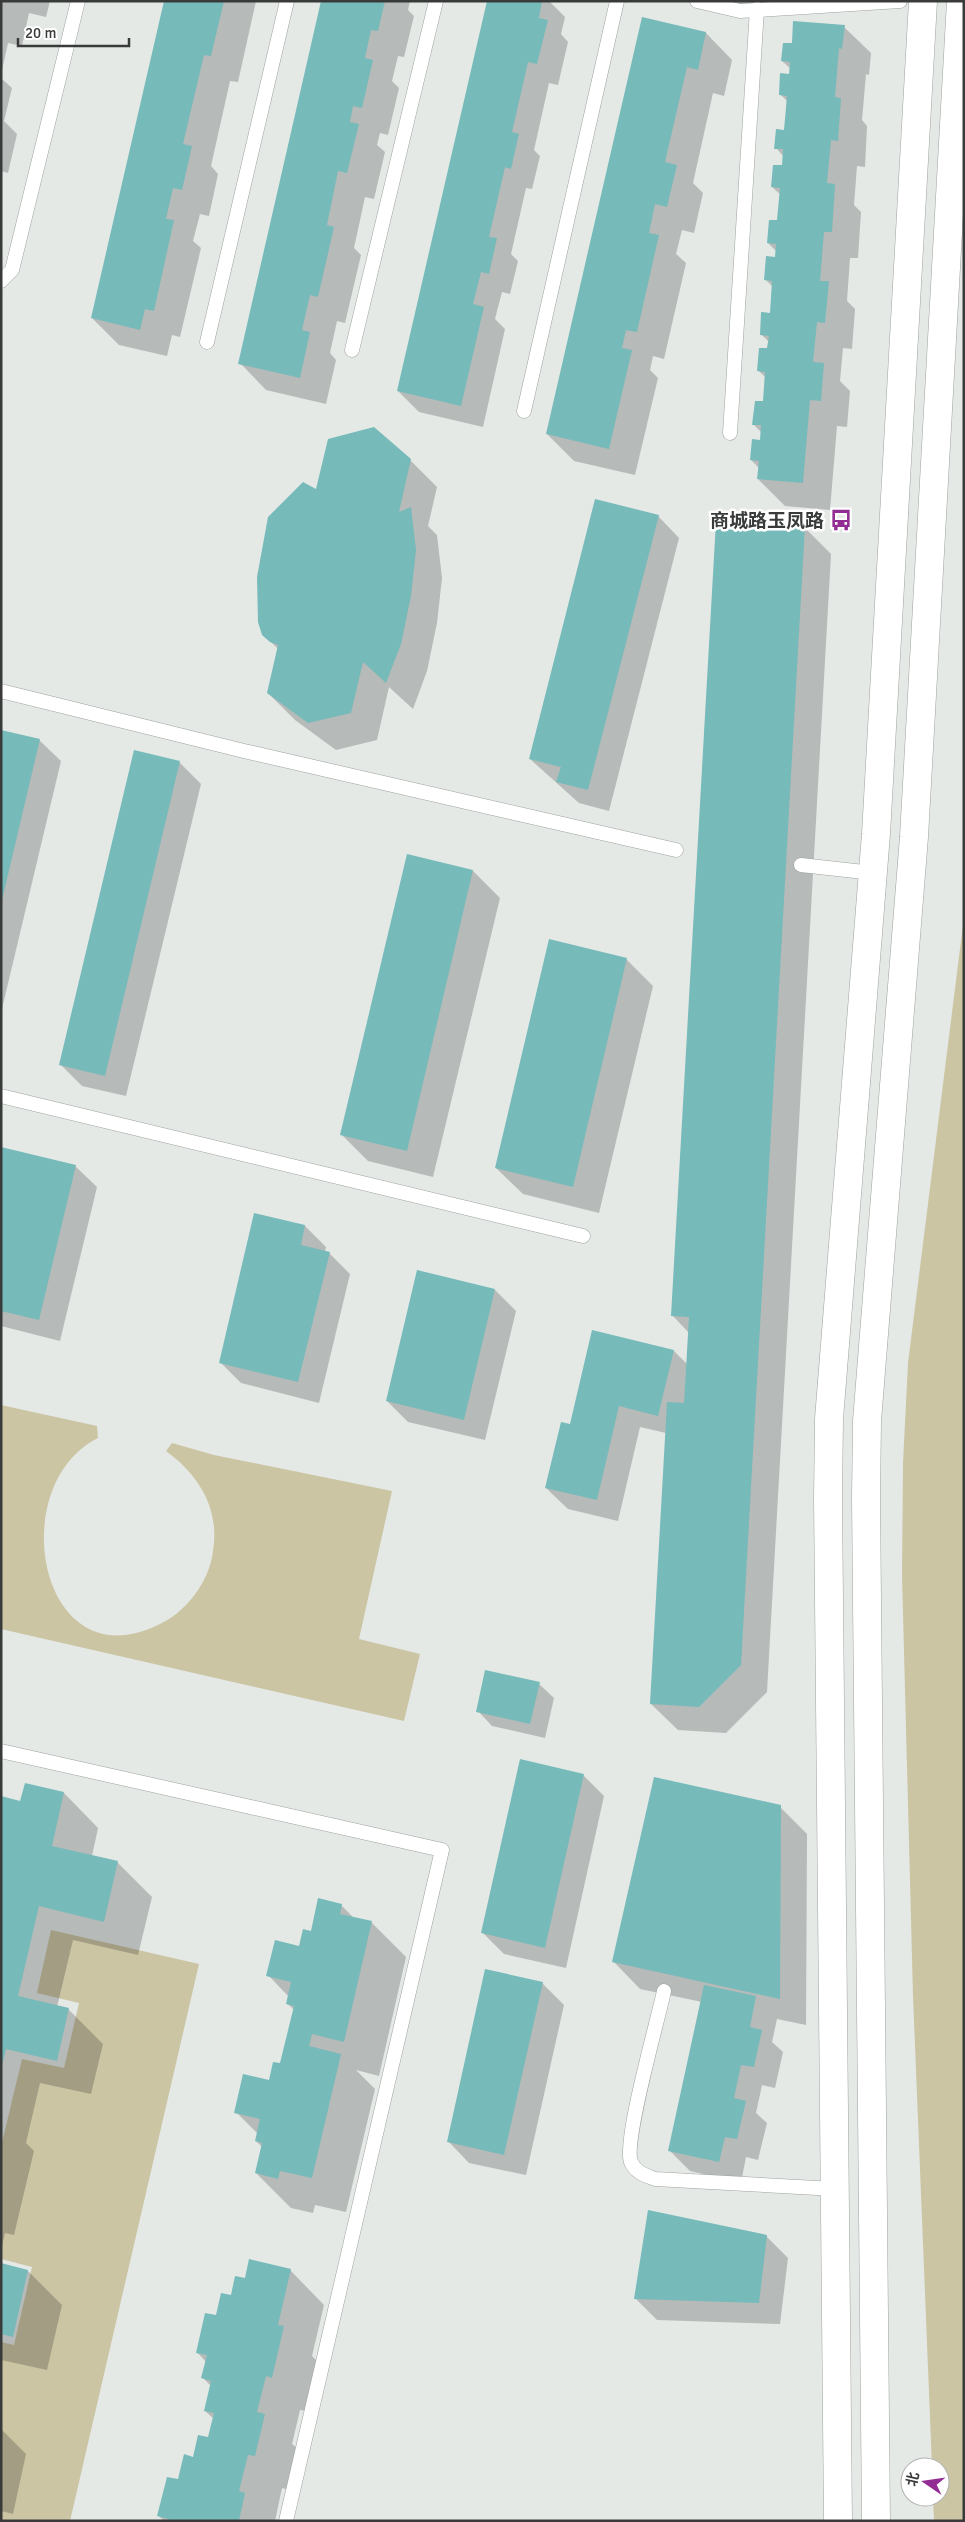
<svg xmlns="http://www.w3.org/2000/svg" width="965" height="2522" font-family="Signika,'Noto Sans SC',sans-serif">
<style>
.green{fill:#ccc5a4}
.shadow{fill:#0003}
.building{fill:#76baba}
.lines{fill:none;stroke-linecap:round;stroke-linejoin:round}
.service-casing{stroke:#9ea2a0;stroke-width:15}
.tertiary-casing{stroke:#9ea2a0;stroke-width:29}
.service{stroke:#fff;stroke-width:14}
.tertiary{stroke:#fff;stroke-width:28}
.labels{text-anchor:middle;stroke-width:5;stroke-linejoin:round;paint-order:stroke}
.poi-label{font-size:19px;font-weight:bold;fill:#393b3a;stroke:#fff;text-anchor:end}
</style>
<rect width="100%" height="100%" fill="#e4e9e6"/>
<g class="green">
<path d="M964 917V2521H934L933 2497H940V2467H932L913 1996 902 1575 903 1463 908 1363Z"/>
<path d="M1 1405 97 1426 98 1438C0 1487 42 1695 169 1619 191 1605 210 1578 213 1551 220 1509 199 1475 166 1451L172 1443 214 1455 392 1491 359 1639 420 1654 404 1721 1 1629Z"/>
<path d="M51 1930 199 1964 70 2521H1V2342L14 2345 32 2267 1 2259V2147L22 2059 64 2068 79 2003 37 1993Z"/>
</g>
<g class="shadow">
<path d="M1 1H50L46 17 29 13 22 46 8 43 1 75Z"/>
<path d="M165 1H256L238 82 230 81 211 166 218 174 209 216 200 214 193 241 201 248 180 337 172 335 167 356 119 345 92 318Z"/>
<path d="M323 1H410L408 10 414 16 404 57 398 56 392 81 399 88 388 135 380 133 377 145 385 152 374 199 365 197 354 248 361 255 345 323 337 321 330 353 336 360 326 404 266 390 240 363Z"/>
<path d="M488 1H549L565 17 561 34 568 42 558 85 549 83 534 150 540 156 532 189 526 188 511 254 518 261 510 294 502 292 495 319 505 329 483 427 419 412 398 391Z"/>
<path d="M715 1H816L813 14 764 2 761 12Z"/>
<path d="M643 19 706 33 732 60 724 96 713 93 693 183 703 193 694 233 682 230 676 254 686 263 664 359 653 356 650 370 658 378 635 475 574 461 547 434Z"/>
<path d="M844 27 871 53 869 75 866 74 862 120 867 126 865 167 857 166 854 205 861 212 858 258H850L847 301 855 309 852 349 843 348 840 381 850 391 847 427 837 426 830 510 785 506 758 479 759 468 751 460 761 441 762 433 754 425 764 403 766 378 758 370 768 349 769 342 761 334 771 314 773 287 766 280 776 258V251L768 243 779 221 781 195 772 187 783 166 784 157 776 148 786 131 788 102 780 94 790 75 791 69 782 61 793 44Z"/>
<path d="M1 78 12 88 4 121 17 134 8 173 1 171Z"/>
<path d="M410 460 437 487 428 526 437 535 442 578 437 623 427 671 413 709 389 687 377 740 336 750 295 720 268 693 279 650 263 634 317 491Z"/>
<path d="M658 516 679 538 609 811 579 803 530 759Z"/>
<path d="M804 527 831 554 767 1692 726 1733 678 1730 651 1704 666 1433 640 1427 618 1521 568 1509 546 1488 571 1425 674 1351 688 1365 689 1333 673 1316Z"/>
<path d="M1 731 39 740 61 761 1 1013Z"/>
<path d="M179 762 201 784 126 1096 82 1086 61 1065Z"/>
<path d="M408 856 473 871 500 898 433 1177 368 1161 342 1135Z"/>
<path d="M626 959 653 986 599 1213 523 1194 496 1168Z"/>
<path d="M75 1166 97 1187 60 1341 1 1326V1184Z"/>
<path d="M255 1214 305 1226 326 1247 325 1252 329 1253 350 1274 319 1403 241 1383 220 1362Z"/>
<path d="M495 1290 516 1311 485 1440 408 1422 387 1401Z"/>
<path d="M539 1684 554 1698 545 1738 492 1726 478 1711Z"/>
<path d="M583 1775 604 1796 566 1968 504 1954 483 1933Z"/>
<path d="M64 1793 98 1828 92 1856 117 1862 152 1897 138 1955 73 1940 57 2007 68 2009 103 2044 91 2094 40 2083 26 2143 34 2151 14 2235 5 2233 1 2250V1799L21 1802Z"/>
<path d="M780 1807 807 1834 806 2025 777 2019 772 2042 783 2052 775 2088 762 2085 756 2113 767 2123 758 2160 746 2157 741 2183 690 2171 669 2150 702 2002 640 1989 614 1962Z"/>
<path d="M341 1905 355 1919 371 1922 406 1957 379 2076 356 2070 375 2089 346 2212 315 2205 313 2213 291 2208 256 2173 262 2147 256 2141 258 2134 236 2112 270 2081 281 2065 294 2010 287 2003 289 1997 268 1975 300 1947 312 1932Z"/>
<path d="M542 1983 564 2005 526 2175 469 2163 448 2141Z"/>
<path d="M766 2236 788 2258 780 2324 657 2320 636 2299Z"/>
<path d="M1 2265 28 2271 62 2305 47 2370 1 2360Z"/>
<path d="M290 2270 324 2305 312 2356 318 2362 306 2411 300 2410 292 2444 299 2450 289 2490 282 2488 275 2521H164L159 2516 179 2481 209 2439 214 2419 205 2411 211 2386 203 2378 206 2362 197 2352 217 2317 246 2280Z"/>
<path d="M1 2429 26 2454 13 2514 1 2511Z"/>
</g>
<g class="building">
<path d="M164 1H224L211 56 204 55 183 144 192 146 182 190 173 188 166 219 174 220 154 311 145 309 140 330 91 318Z"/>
<path d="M321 1H385L378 31 371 30 365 58 373 60 362 108 353 106 350 122 359 124 347 173 338 171 327 225 334 227 318 297 310 295 302 330 310 332 300 378 238 364Z"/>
<path d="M487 1H542L539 18 548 20 537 64 528 62 512 132 519 134 511 169 505 167 489 237 497 238 489 274 481 272 473 304 484 307 461 406 397 391Z"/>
<path d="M642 17 706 32 698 70 687 67 665 162 677 165 667 207 655 204 649 233 659 235 637 332 626 330 622 348 632 350 609 449 546 434Z"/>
<path d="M793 21 845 25 842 49 839 48 835 97 841 98 838 141 831 140 827 183 835 184 832 232H824L820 281H829L825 323 817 322 813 362 824 363 821 401 810 400 803 483 757 479 759 461 750 460 752 439 760 440 761 425H752L755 401H763L765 372 757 371 759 348H767L769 336 760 335 761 312 770 313 772 281 764 280 766 256 775 257 776 244 767 243 769 220H777L780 188 771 187 773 165H782L783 149H774L776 129 784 130 787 96 779 95 780 73 789 74 790 62 781 61 783 43H792Z"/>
<path d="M374 427 411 459 399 512 411 507 416 550 411 596 401 644 386 683 363 662 351 713 308 723 267 693 278 645 270 642 262 635 258 622 257 577 268 517 303 482 316 489 328 439Z"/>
<path d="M595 499 659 515 588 790 556 782 561 767 529 759Z"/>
<path d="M716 521 805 526 741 1665 699 1707 650 1704 667 1402 684 1403 689 1317 671 1316Z"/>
<path d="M1 730 40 739 2 900H1Z"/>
<path d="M134 750 180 761 105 1076 59 1065Z"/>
<path d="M407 854 473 870 407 1151 340 1135Z"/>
<path d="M549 939 627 958 573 1187 495 1168Z"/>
<path d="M1 1147 76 1165 39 1320 1 1311Z"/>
<path d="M254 1213 305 1225 301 1245 330 1252 298 1382 219 1363Z"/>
<path d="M417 1270 495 1289 464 1420 386 1401Z"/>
<path d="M592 1330 674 1350 658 1416 619 1406 597 1500 545 1488 561 1422 570 1424Z"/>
<path d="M485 1670 540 1682 530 1724 476 1712Z"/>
<path d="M520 1759 584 1774 545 1948 481 1933Z"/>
<path d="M654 1777 781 1805 780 1999 612 1962Z"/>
<path d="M25 1783 64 1792 52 1846 118 1861 104 1922 39 1906 18 1996 69 2008 57 2061 6 2049 2 2065 1 1796 20 1801Z"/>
<path d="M318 1898 342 1904 340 1914 372 1921 344 2042 312 2034 309 2046 341 2054 312 2178 280 2171 278 2179 255 2173 262 2143 255 2141 260 2119 234 2113 243 2074 269 2080 273 2062 280 2063 294 2006 286 2004 291 1982 266 1976 275 1940 299 1946 303 1929 311 1931Z"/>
<path d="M485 1969 543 1982 504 2155 447 2142Z"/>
<path d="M704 1985 756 1996 750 2027 762 2030 754 2067 741 2065 734 2098 746 2101 737 2139 725 2137 719 2162 668 2151Z"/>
<path d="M648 2210 767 2235 759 2303 634 2299Z"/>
<path d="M249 2259 291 2269 278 2325 284 2326 272 2378 266 2376 257 2412 265 2414 255 2456 248 2455 239 2491 245 2493 239 2521H168L169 2519 157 2516 167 2477 178 2479 184 2454 193 2457 198 2435 208 2437 214 2413 204 2411 211 2381 201 2378 207 2355 196 2353 205 2313 216 2315 221 2293 231 2295 235 2276 245 2278Z"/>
<path d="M1 2263 28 2270 13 2337 1 2334Z"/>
</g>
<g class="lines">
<g class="service-casing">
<g id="service">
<path d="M697 1 740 11 900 1"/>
<path d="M1 281 12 270 78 1"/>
<path d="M207 342 287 1"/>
<path d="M352 350 436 1"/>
<path d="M524 411 617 1"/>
<path d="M730 433 757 9"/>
<path d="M1 691 244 751 676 850"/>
<path d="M801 865 873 873"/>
<path d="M1 1096 583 1236"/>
<path d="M1 1751 442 1850 286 2521"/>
<path d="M664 1991C658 2020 623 2142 631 2162 636 2173 645 2175 655 2179L835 2189"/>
</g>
</g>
<g class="tertiary-casing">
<g id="tertiary">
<path d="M838 2521 828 1498 829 1419 876 834 923 1"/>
<path d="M876 2521 866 1498 867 1421 914 837 961 1"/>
</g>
</g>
<use href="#service" class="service"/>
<use href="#tertiary" class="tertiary"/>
</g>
<defs>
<g id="bus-bare" transform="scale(1.725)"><path d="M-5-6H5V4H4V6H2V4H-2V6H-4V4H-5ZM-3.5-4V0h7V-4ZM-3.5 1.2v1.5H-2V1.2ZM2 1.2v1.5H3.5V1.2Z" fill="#922d93" stroke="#fff" stroke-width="2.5" paint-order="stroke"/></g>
</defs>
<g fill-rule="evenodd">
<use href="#bus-bare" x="841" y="520"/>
</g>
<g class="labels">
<g class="poi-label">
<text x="824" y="527">商城路玉凤路</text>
</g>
</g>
<rect width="965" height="2522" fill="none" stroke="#393b3a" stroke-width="5"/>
<g transform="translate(925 2482) rotate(283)"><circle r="24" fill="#ffffff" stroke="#b0b1b0"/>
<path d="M0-4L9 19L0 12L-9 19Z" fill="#922d93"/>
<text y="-8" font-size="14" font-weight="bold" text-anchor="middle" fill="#393b3a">北</text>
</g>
<path d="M18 38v8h111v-8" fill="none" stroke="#393b3a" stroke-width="2.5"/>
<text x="25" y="38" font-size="15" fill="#393b3a" stroke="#ffffff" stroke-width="4" paint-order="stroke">20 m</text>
</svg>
